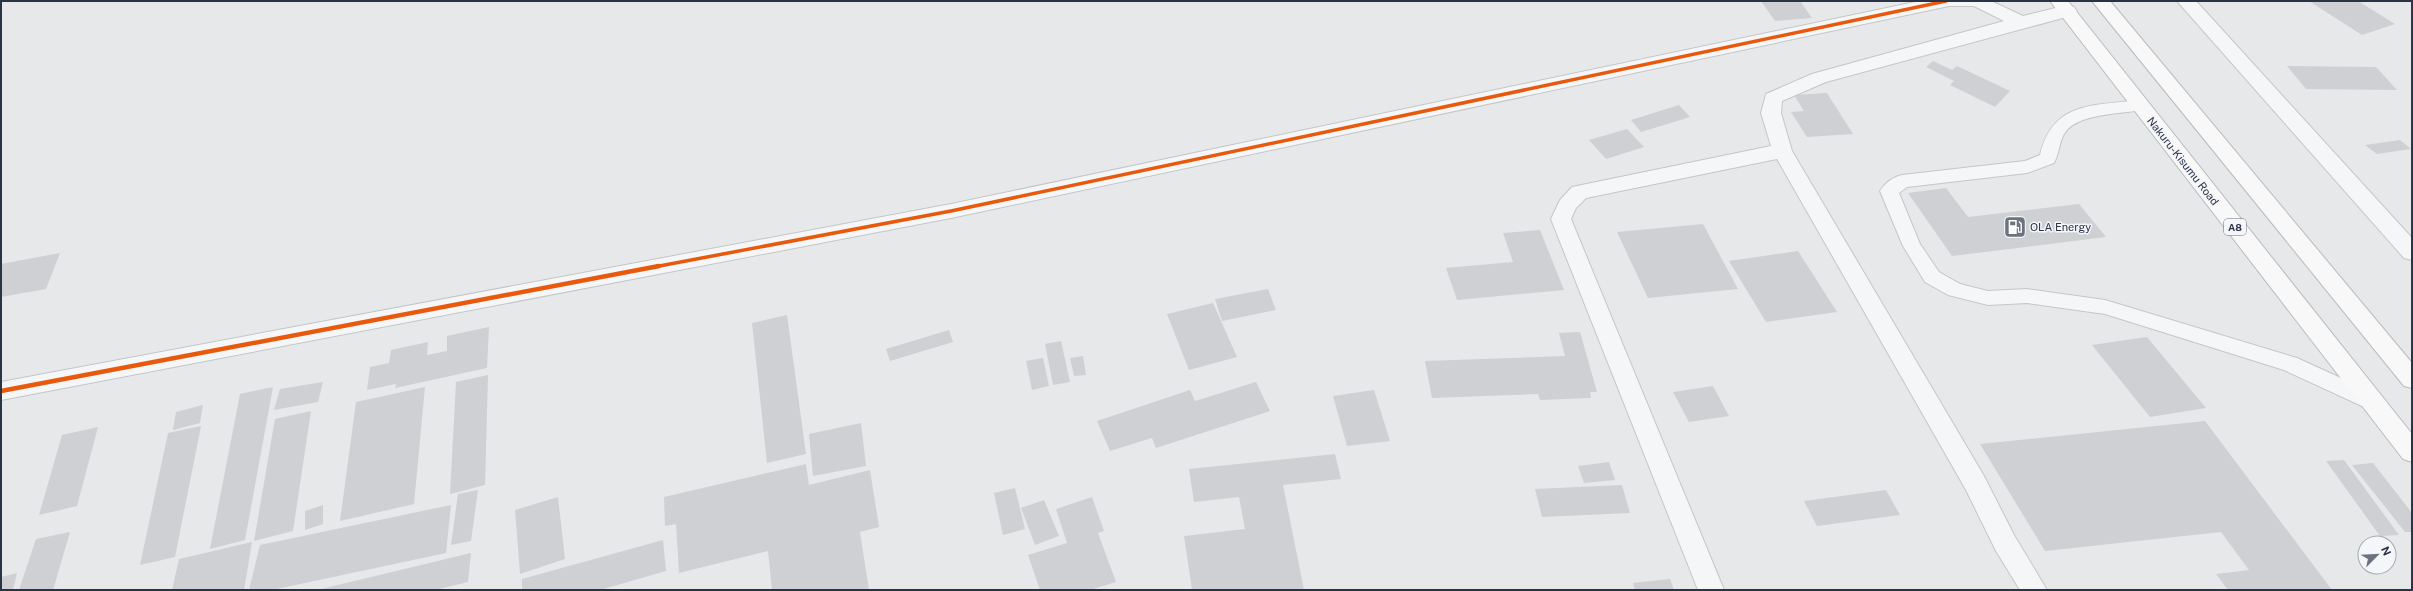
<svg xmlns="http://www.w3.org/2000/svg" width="2413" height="591" font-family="'Public Sans',sans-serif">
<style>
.building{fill:#ced0d3}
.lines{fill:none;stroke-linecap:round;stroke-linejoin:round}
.service-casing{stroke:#c4c6c8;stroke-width:2}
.minor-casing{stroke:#c4c6c8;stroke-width:2}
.trunk-casing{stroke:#b8bbbf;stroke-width:2}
.service{fill:#f5f6f7;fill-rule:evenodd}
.minor{fill:#f5f6f7;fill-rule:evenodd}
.trunk{fill:#f8f8f8;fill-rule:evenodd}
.cycleway-far1-casing{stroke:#f4f6f9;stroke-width:5.5}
.cycleway-casing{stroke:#f4f6f9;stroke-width:7}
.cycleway-far1{stroke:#e8590c;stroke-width:3.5}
.cycleway{stroke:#e8590c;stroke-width:4.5}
.labels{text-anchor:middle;stroke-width:3;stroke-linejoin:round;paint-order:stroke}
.shield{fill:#f4f6f9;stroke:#676e7b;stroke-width:1}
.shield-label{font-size:10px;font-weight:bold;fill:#2b3445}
.street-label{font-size:11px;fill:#2b3445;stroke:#f4f6f9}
.poi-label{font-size:11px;fill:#2b3445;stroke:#f4f6f9;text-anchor:start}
</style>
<rect width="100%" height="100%" fill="#e6e8ea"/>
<g class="building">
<path d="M1761 1H1800L1812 18 1775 21Z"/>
<path d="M2309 1H2358L2395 24 2362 35Z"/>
<path d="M1933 61 1952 70 1957 66 2010 91 1995 107 1950 85 1954 81 1926 67Z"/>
<path d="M2287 66 2376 67 2397 90 2306 89Z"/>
<path d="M1827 93 1853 134 1807 137 1791 112 1804 111 1794 95Z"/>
<path d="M1679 105 1690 117 1641 132 1631 120Z"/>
<path d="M1627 129 1644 147 1606 159 1589 140Z"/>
<path d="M2400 140 2411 149 2377 154 2365 145Z"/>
<path d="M1946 188 1968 217 2079 204 2106 237 1952 256 1908 193Z"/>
<path d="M1703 224 1738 289 1648 298 1617 232Z"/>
<path d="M1540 230 1564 290 1457 300 1446 268 1513 262 1503 233Z"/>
<path d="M1798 251 1837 312 1766 322 1729 261Z"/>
<path d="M60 253 46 289 1 297V264Z"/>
<path d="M1268 289 1276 310 1222 321 1215 299Z"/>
<path d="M1213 303 1237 357 1189 370 1167 314Z"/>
<path d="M787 315 806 454 767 463 752 323Z"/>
<path d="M489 327 487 368 395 388 396 384 367 390 370 367 389 363 391 350 428 342 427 355 447 351V336Z"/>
<path d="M949 330 953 342 890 361 886 349Z"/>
<path d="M1580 332 1597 392H1590L1591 398 1540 400 1538 394 1432 398 1425 361 1565 356 1559 333Z"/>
<path d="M2147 337 2206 408 2150 417 2092 345Z"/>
<path d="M1061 341 1070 382 1053 385 1045 344Z"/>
<path d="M1083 356 1086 375 1074 376 1070 358Z"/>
<path d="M1043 358 1049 386 1032 390 1026 361Z"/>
<path d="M488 375 485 485 450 494 456 382Z"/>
<path d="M323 382 318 402 274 410 280 389Z"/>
<path d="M1256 382 1270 411 1156 448 1152 438 1110 451 1097 421 1190 390 1195 401Z"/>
<path d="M1713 386 1729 416 1689 422 1673 392Z"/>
<path d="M273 387 245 540 210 549 240 394Z"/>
<path d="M425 387 414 504 340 521 356 402Z"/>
<path d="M1374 390 1390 441 1347 446 1333 396Z"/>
<path d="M203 405 200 423 173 430 176 412Z"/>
<path d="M311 411 293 531 254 541 275 419Z"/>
<path d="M2205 421 2332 590H2228L2216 574 2249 570 2221 532 2045 551 1980 444Z"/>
<path d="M861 423 866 466 813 476 809 434Z"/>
<path d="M201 426 175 557 140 565 168 433Z"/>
<path d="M98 427 77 506 39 515 62 435Z"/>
<path d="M1335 454 1341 479 1283 485 1304 590H1192L1184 536 1245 529 1239 497 1194 502 1189 469Z"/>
<path d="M2344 460 2399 535 2380 536 2326 461Z"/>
<path d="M1609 462 1615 480 1584 483 1578 466Z"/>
<path d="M2373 463 2412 513V532H2405L2352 465Z"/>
<path d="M806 464 809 485 870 470 879 527 860 532 869 590H772L768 551 679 573 676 524 665 526 664 497Z"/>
<path d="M1622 485 1630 513 1542 517 1535 489Z"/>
<path d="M1015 488 1025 529 1003 535 994 493Z"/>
<path d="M478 490 471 541 451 545 458 494Z"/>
<path d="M1886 490 1900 515 1817 526 1804 501Z"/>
<path d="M558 497 565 559 520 574 515 510Z"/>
<path d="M1092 497 1104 531 1098 533 1116 582 1090 590H1040L1028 555 1067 543 1056 509Z"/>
<path d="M1044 500 1059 536 1035 545 1021 508Z"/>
<path d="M323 505V524L305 530V511Z"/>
<path d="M451 505 446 553 272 590H249L260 545Z"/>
<path d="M70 532 53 590H19L36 539Z"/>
<path d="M663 540 666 571 600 590H522V579Z"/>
<path d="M252 542 244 590H172L179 559Z"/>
<path d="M471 553 468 582 435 590H317Z"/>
<path d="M17 573 13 590H1V577Z"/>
<path d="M1670 579 1674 590H1635L1633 583Z"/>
</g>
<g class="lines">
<g class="service-casing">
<path id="service" d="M2139 100 2145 101 2147 105 2145 109C2122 115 2077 112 2064 134 2059 143 2059 154 2054 163L2027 173 1907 187 1899 193 1920 244 1939 272 1960 284 1988 291 2027 289 2105 300 2297 358 2378 395 2381 401 2378 407 2371 409 2364 407 2284 370 2105 314 2027 303 1988 305 1948 295 1925 282 1903 246 1880 191C1885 183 1893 177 1902 175L2025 161 2040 155C2053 101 2093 106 2139 100Z"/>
</g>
<g class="minor-casing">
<g id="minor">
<path d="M1920 1H1991L2023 16 2068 5 2074 7 2077 11 2074 15 1826 82 1782 101 1781 113 1792 151 1984 476 2014 535 2047 590H2020L1996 551 1966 490 1777 159 1586 198 1576 208 1571 219 1724 590H1698L1551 219 1560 200 1572 187 1771 146 1761 113 1766 94 1812 74 2004 21 1974 6H1949L951 218 1 400V382L951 204Z"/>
<path d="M2177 1H2196L2412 238V260L2404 258Z"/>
</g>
</g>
<g class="trunk-casing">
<g id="trunk">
<path d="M2050 1H2068L2412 434V462L2403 459Z"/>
<path d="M2092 1H2110L2412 363V388L2404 386Z"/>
</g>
</g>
<use href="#service" class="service"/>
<use href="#minor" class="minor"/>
<use href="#trunk" class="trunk"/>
<g class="cycleway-far1-casing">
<path id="cycleway-far1" d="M654 267 951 211 1946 1"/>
</g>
<g class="cycleway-casing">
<path id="cycleway" d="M1 391 659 266"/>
</g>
<use href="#cycleway-far1" class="cycleway-far1"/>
<use href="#cycleway" class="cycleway"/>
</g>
<defs>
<g id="fuel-square" transform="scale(1.15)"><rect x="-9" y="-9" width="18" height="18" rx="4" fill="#6c737f" stroke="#f4f6f9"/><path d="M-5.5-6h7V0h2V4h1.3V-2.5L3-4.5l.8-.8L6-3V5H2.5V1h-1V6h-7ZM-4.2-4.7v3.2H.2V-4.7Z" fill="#fff"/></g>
</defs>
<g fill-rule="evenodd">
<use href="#fuel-square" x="2015" y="227"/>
</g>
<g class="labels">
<rect class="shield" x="2224" y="219" width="22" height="16" rx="3"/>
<g class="shield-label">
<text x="2235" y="231">A8</text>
</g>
<g class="street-label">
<text transform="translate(2183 161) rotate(52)" y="4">Nakuru-Kisumu Road</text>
</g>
<g class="poi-label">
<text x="2030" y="231">OLA Energy</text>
</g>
</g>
<rect width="2413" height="591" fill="none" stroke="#2b3445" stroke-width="4"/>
<g transform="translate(2377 555) rotate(66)"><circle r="19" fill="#f4f6f9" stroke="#a4a8b1"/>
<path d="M0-3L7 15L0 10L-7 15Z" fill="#6c737f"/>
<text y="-6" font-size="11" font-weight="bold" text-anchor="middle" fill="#2b3445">N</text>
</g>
</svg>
